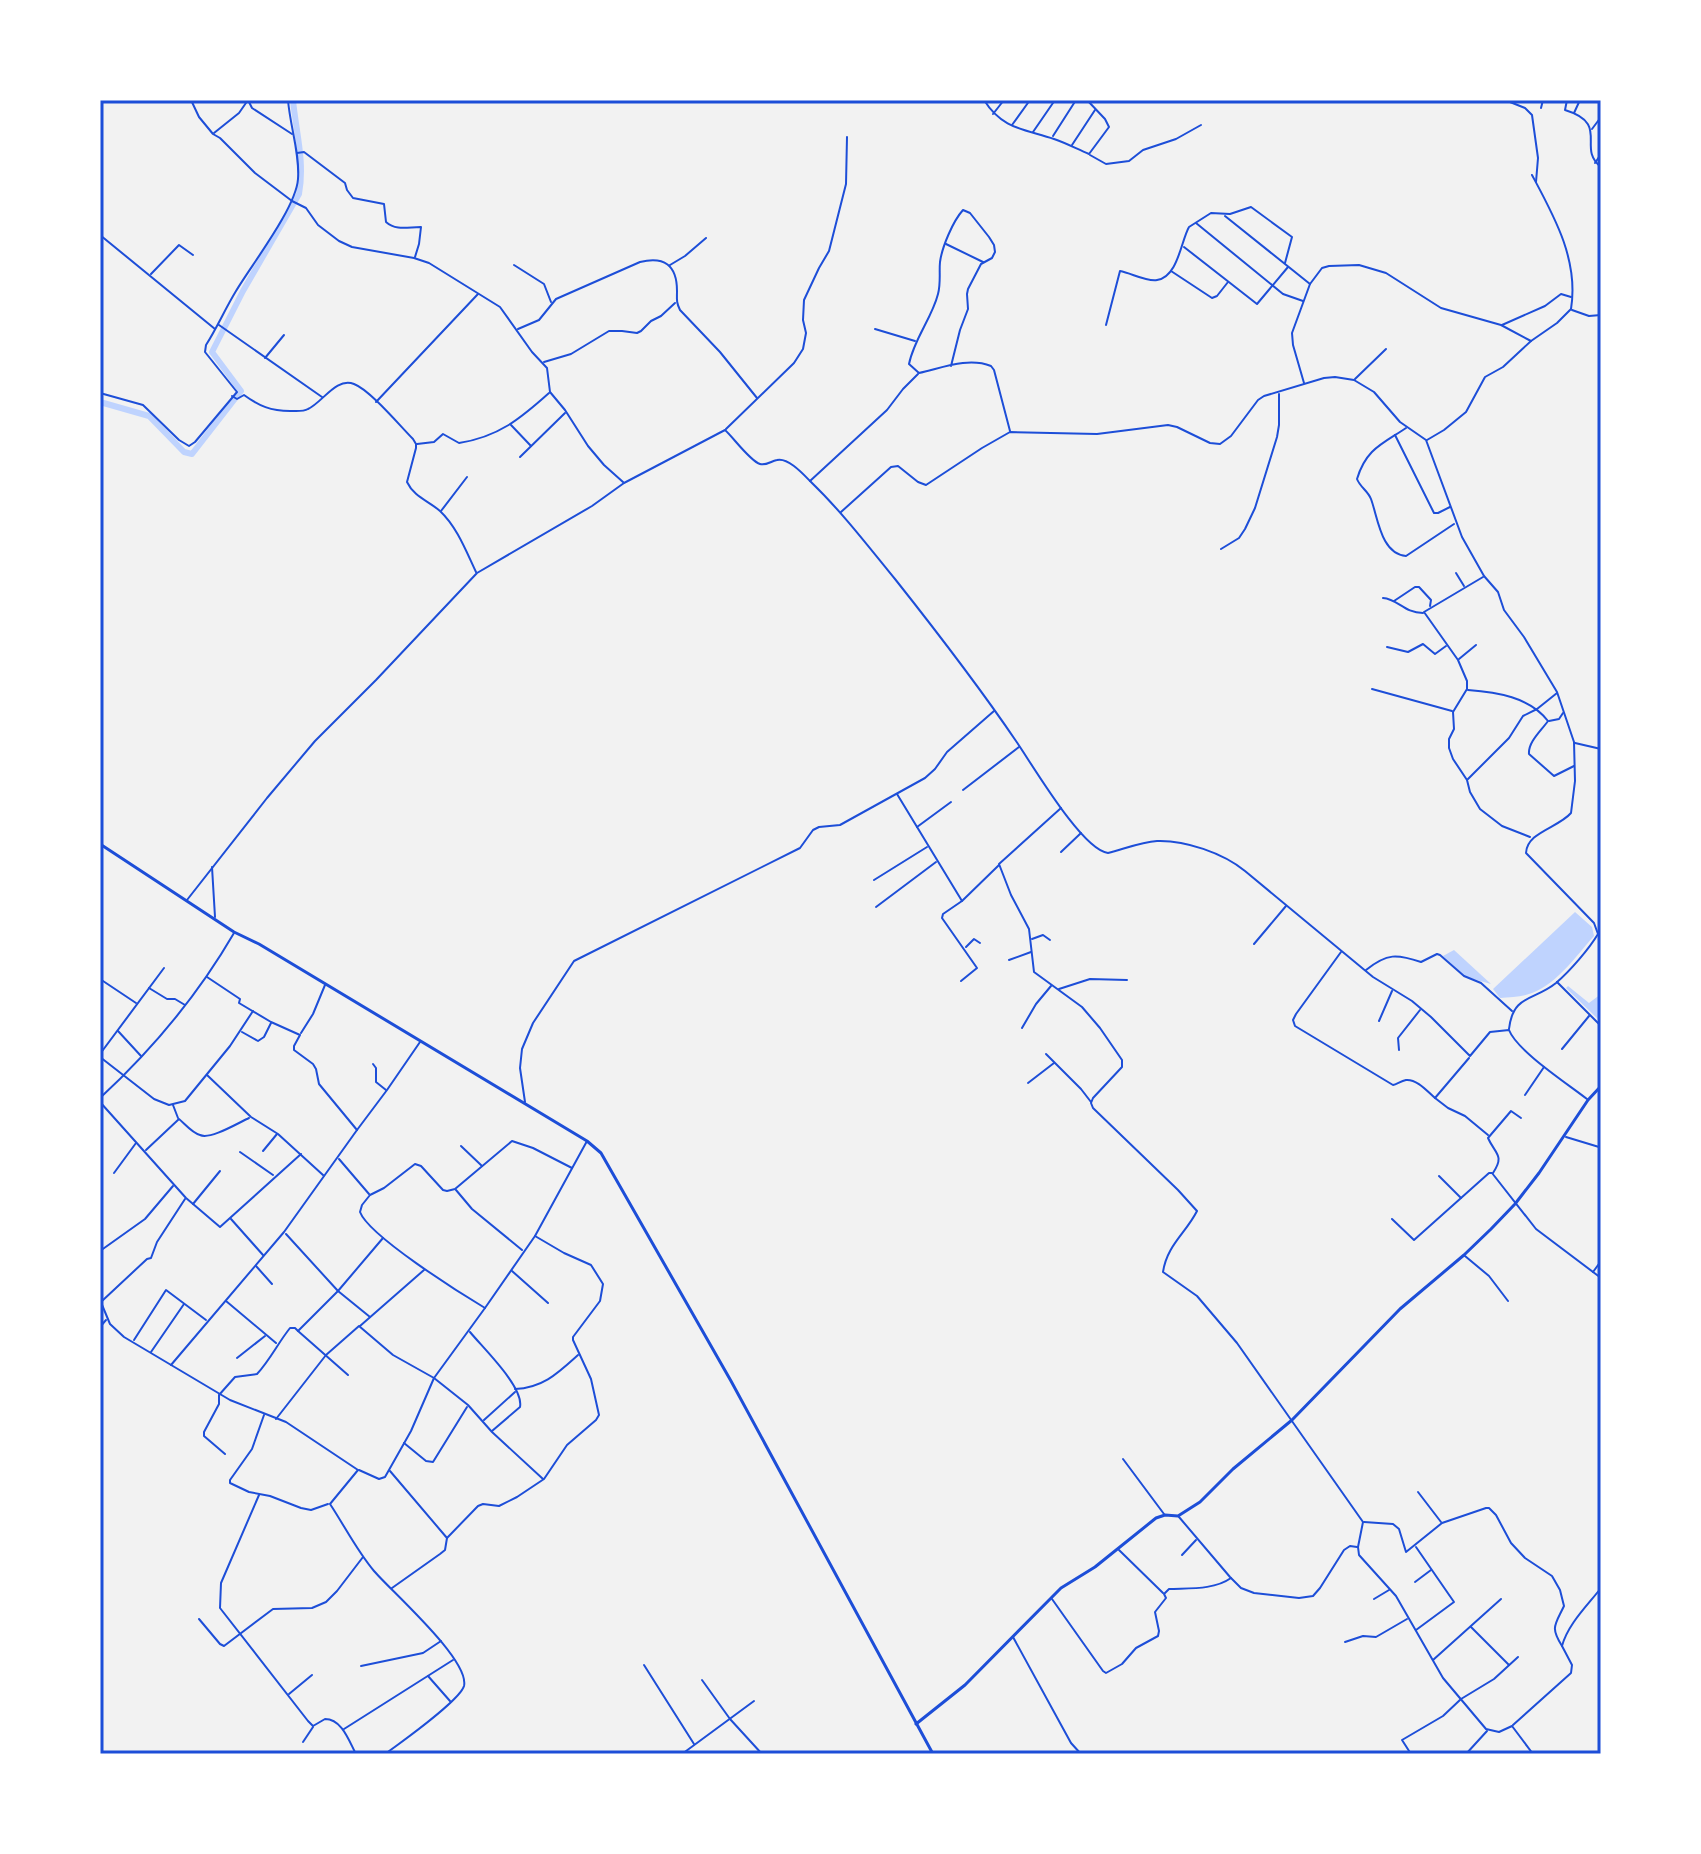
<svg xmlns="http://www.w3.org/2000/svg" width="1701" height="1854" font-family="Commissioner,sans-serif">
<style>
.water{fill:#bfd3fe}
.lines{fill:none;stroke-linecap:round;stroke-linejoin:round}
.canal{stroke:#bfd3fe;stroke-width:6}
.minor{stroke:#1d4ed8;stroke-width:2}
.tertiary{stroke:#1d4ed8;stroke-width:3}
.secondary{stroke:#1d4ed8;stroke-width:3}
.neatline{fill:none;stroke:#1d4ed8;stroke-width:3}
</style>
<rect width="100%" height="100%" fill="#f2f2f2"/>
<g class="water">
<path d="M1575 912 1592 927 1594 936C1576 956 1558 983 1532 993 1522 997 1511 997 1500 998L1493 989Z"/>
<path d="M1454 950 1491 984 1466 977 1443 956Z"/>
<path d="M1568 986 1589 1003 1601 994V1022L1566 988Z"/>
</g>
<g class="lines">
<path class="canal" d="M100 402 149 416 184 452 192 454 241 391 212 352 243 291 299 194C305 162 296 132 293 100"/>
<g class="minor">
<path d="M191 100 199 117 213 134 220 138 255 173 292 201 306 208 318 225 339 241 352 247 414 258 429 263 500 307 532 352 547 368 550 392 565 410 588 446 604 465 623 482"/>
<path d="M248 100 252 108 292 134"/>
<path d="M984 100C1002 129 1024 129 1054 139 1066 143 1077 149 1089 154L1109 127 1105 119 1087 100"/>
<path d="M1505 100 1525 108 1532 115 1538 158 1536 182"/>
<path d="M1567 100 1565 110C1611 124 1576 148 1601 167"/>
<path d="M1541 108 1543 100"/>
<path d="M1574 113 1580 100"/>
<path d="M993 114 1004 100"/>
<path d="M1012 125 1030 100"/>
<path d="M1592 129 1601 117"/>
<path d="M1033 132 1055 100"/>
<path d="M214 133 239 113 248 100"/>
<path d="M1053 136 1076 100"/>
<path d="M1072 145 1095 110"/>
<path d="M297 153 304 152 345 183 347 190 353 198 384 204 386 222C396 231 408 227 421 227L419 244 415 257"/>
<path d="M1090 155 1106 164 1129 161 1143 150 1176 139 1201 125"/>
<path d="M1595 163 1601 154"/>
<path d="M1225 216 1310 284"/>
<path d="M1196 223 1283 294 1303 301"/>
<path d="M100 235 215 329"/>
<path d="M946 244 983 262"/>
<path d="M1184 247 1257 304 1288 267"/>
<path d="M514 265 544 284 551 302"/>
<path d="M670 265 685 256 706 238"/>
<path d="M1171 271 1212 298 1217 296 1228 282"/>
<path d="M151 274 179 245 193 255"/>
<path d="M1572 310 1589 316 1601 315"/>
<path d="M219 325 322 397"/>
<path d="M1106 325 1120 271C1131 273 1147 282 1157 280 1178 277 1181 241 1189 227L1211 213 1230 214 1251 207 1292 237 1285 263"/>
<path d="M1502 325 1545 306 1561 294 1571 297"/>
<path d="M518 329 539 320 556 299 640 262C664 256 677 265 677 291 677 299 676 302 680 310L720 352 757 398"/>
<path d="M875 329 915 341"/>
<path d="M265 358 284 335"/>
<path d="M544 362 571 354 609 331H622L637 333 641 331 651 321 661 316 675 303"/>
<path d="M951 366 960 330 968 309 967 294 968 289 981 264 992 258 995 252 994 245 989 237 970 213 963 210C953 221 942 247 940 262 939 272 941 283 938 294 932 318 914 339 909 364L919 373C942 368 968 357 991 366L994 370 1010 431"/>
<path d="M1355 379 1386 349"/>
<path d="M1304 383 1293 345 1292 333 1310 284 1322 268 1329 266 1359 265 1386 273 1441 308 1501 325 1531 341"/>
<path d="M100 393 143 405 179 440 189 446 195 442 237 392 205 352 206 345C217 328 225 309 236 291 252 264 296 208 298 179 300 154 290 126 288 100"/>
<path d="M232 396 237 399 244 395C259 406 271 411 290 411 296 411 303 412 308 409 323 402 336 377 354 384 370 390 400 426 413 439L416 444V448L407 482C414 497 429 501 440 511 457 527 466 551 476 572"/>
<path d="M376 402 478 294"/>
<path d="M511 425 531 446"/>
<path d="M1406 428C1382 444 1366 449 1357 479 1360 487 1368 491 1371 499 1378 518 1381 554 1406 556L1454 524"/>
<path d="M726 429 794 363 803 349 806 333 803 320 804 300 819 268 829 251 846 184 847 137"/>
<path d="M1395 435 1434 513H1438L1450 507"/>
<path d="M1427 440 1444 430 1466 412 1485 377 1503 367 1531 341 1557 323 1571 309C1579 260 1554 216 1532 175"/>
<path d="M417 444 434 442 443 434 459 443C498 437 520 419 549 393"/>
<path d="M520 457 565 413"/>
<path d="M810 481 887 410 903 389 918 374"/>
<path d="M441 511 467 477"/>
<path d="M841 512 891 467 898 466 918 482 926 485 982 448 1010 432 1097 434 1168 425 1177 427 1210 443 1220 444 1231 436 1258 400 1264 396 1324 378 1335 377 1354 380 1374 392 1400 422 1426 440 1462 537 1484 576 1498 592 1504 610 1524 637 1557 692 1574 742 1575 781 1571 813C1558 828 1527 832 1526 853L1594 923 1598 934C1589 949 1570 971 1556 983 1534 1001 1513 994 1509 1029"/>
<path d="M1221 549 1239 538 1245 529 1255 508 1277 437 1279 425V394"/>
<path d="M1456 573 1464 586"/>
<path d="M1483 577 1424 612 1458 660 1467 681V689L1453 712 1454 729 1449 739V748L1453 759 1467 780 1470 792 1480 809 1502 826 1530 837"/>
<path d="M1383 598C1398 599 1404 613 1423 613"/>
<path d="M1394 601 1415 587H1419L1431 600 1430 606"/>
<path d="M1387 647 1408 652 1423 644 1435 654 1446 646"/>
<path d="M1459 659 1476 645"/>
<path d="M1372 689 1452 711"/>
<path d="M1468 690C1496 692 1530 697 1548 721 1541 731 1528 742 1529 754L1554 776 1574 766"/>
<path d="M1549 721 1559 719 1563 713"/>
<path d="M1575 743 1601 749"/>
<path d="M1468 779 1509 738 1523 716 1537 709 1557 693"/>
<path d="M963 790 1019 747"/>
<path d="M897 794 962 901 999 865"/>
<path d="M1061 808 999 864 1011 895 1029 929 1034 972 1082 1007 1100 1028 1122 1060V1067L1093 1098 1091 1103 1093 1108 1178 1190 1197 1211C1186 1233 1167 1245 1163 1272L1197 1296 1237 1343 1363 1522 1358 1547 1359 1555 1396 1596 1443 1678 1486 1729 1499 1732 1512 1726 1533 1754"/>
<path d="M917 827 951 802"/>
<path d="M1061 852 1081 833"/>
<path d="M212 867 215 917"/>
<path d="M874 880 927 847"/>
<path d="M187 900 267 798 315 741 376 680 477 573 592 506 624 483 725 430C733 437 750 461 760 464 766 466 771 461 777 460 788 457 804 475 811 482 842 512 868 546 895 579 937 632 978 685 1016 741 1032 764 1082 850 1108 853 1124 849 1141 842 1157 841 1185 840 1223 853 1245 871L1373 977 1412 1001 1431 1017 1470 1056 1490 1032 1509 1030C1517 1051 1568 1084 1587 1099"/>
<path d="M876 907 936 862"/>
<path d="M1032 939 1043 935 1050 940"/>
<path d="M1254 944 1286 906"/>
<path d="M966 947 974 939 980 943"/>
<path d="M1341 952 1296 1014 1293 1020 1295 1026 1393 1085C1397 1084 1401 1081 1406 1080 1417 1079 1427 1091 1435 1098L1469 1058"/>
<path d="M1009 960 1031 952"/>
<path d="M1366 970C1387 953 1397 954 1421 962L1437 954 1440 955 1464 976 1481 983 1512 1011"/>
<path d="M207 977 240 999 239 1003 271 1022 300 1035 294 1046V1050L313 1064 316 1069 319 1084 357 1130"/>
<path d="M100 979 136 1003"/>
<path d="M961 981 977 968 942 918 943 914 962 901"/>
<path d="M1557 982 1601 1026"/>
<path d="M149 988 167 999H175L185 1005"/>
<path d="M1059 989 1090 979 1127 980"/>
<path d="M1379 1021 1392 991"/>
<path d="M1022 1028 1036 1004 1051 986"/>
<path d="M118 1031 141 1056"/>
<path d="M242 1032 258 1041 264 1037 271 1023"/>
<path d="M301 1033 313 1014 325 985"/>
<path d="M1562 1049 1589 1016"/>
<path d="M1399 1050 1398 1038 1420 1010"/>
<path d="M100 1054 164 968"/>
<path d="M1046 1054 1081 1089 1091 1102"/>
<path d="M100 1057 154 1099 169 1105 185 1101 230 1046 253 1011"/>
<path d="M373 1064 376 1068V1082L386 1090"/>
<path d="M207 1075 251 1117 278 1134 323 1175"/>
<path d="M1028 1083 1054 1063"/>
<path d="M1525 1095 1544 1067"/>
<path d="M100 1098C153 1049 198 995 234 933"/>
<path d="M1435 1098 1448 1108 1465 1116 1488 1135"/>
<path d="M100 1102 186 1198 220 1227 301 1154"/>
<path d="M525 1102 520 1068 522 1049 533 1023 574 961 800 848 813 830 819 827 840 825 925 778 935 769 947 752 994 711"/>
<path d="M173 1105 178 1118"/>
<path d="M1566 1137 1599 1147"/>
<path d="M461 1146 482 1166"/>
<path d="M146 1150 179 1119C185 1124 192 1133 200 1135 210 1140 238 1123 249 1118"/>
<path d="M263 1151 277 1134"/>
<path d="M240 1152 273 1175"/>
<path d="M339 1159 369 1194"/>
<path d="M114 1173 136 1143"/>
<path d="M1493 1173C1505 1155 1495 1154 1488 1138L1511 1111 1521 1118"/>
<path d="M1439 1176 1461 1198"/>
<path d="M456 1190 472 1209 522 1250"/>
<path d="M193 1204 220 1171"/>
<path d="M231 1219 263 1255"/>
<path d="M1392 1219 1414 1240 1489 1173H1492L1536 1229 1601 1278"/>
<path d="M286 1234 338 1291 370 1317"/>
<path d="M100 1251 145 1219 173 1186"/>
<path d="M1465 1256 1489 1276 1508 1301"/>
<path d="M256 1266 272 1284"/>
<path d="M512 1271 548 1303"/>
<path d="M1593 1272 1601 1261"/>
<path d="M100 1300 110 1324 124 1337 230 1400 286 1422 358 1470 330 1504C344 1525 357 1551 374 1571 391 1591 470 1660 464 1686 460 1700 399 1744 385 1754"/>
<path d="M102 1301 147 1259 151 1258 157 1242 185 1199"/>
<path d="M226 1301 276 1343"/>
<path d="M485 1308C460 1293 369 1236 360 1212L362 1205 370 1195 384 1188 415 1164 421 1166 443 1190 447 1191 455 1189 512 1141 533 1148 572 1168"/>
<path d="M360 1326 424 1270"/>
<path d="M100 1327 106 1320"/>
<path d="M298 1331 348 1375"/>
<path d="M470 1332C483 1348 524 1387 520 1407L492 1431"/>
<path d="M134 1340 166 1290 206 1320"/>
<path d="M151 1352 184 1304"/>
<path d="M237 1358 265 1336"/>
<path d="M171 1365 284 1232 357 1130 387 1090 420 1042"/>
<path d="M515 1389C543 1388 558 1373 578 1355"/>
<path d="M264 1415 252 1449 230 1480V1483L249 1492 270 1496 301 1508 311 1510 328 1504"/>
<path d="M276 1419 326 1355 359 1326 393 1355 434 1378 468 1405 492 1432 543 1479"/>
<path d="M484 1420 515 1392"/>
<path d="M404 1443 426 1461 433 1462 467 1407"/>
<path d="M225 1454 204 1436V1432L219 1404V1395L235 1377 257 1374C270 1360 278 1343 290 1328H295L298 1331 338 1291 383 1238"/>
<path d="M1123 1459 1164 1514"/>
<path d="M359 1470 379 1479 385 1477 411 1431 434 1378 485 1308 535 1236 587 1141"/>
<path d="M390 1471 447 1538 445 1550 440 1554 392 1588"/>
<path d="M1418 1492 1441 1522"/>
<path d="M259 1495 221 1583 220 1608 308 1721 313 1726 325 1719C342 1719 349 1741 356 1754"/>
<path d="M1179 1517 1230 1577 1241 1588 1254 1593 1299 1598 1313 1596 1320 1588 1344 1550 1350 1546 1357 1547"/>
<path d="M1364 1522 1393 1524 1399 1529 1406 1552 1442 1523 1486 1508H1489L1496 1515 1511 1543 1525 1558 1552 1576 1560 1590 1564 1606C1555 1625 1550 1627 1562 1646"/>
<path d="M447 1538 478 1506 483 1504 499 1506 517 1497 544 1479 567 1445 596 1420 599 1415 591 1379 573 1340V1337L600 1301 603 1284 591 1265 564 1253 535 1236"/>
<path d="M1119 1550 1163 1593"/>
<path d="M1182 1555 1196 1540"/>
<path d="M1415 1582 1431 1570"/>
<path d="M1052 1599 1103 1671 1106 1673 1122 1664 1136 1648 1158 1636 1159 1631 1155 1612 1166 1598 1164 1594 1169 1589C1190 1588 1214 1590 1231 1578"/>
<path d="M1374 1599 1389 1590"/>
<path d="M199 1619 220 1644 224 1646 273 1609 312 1608 326 1602 337 1591 363 1557"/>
<path d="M1471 1627 1509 1665"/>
<path d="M1416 1630 1454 1602 1416 1547"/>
<path d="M1013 1637 1071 1743 1081 1754"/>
<path d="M1345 1642 1363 1636 1376 1637 1407 1619"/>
<path d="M1433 1660 1501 1599"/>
<path d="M644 1665 694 1744"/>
<path d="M361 1666 423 1653 441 1641"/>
<path d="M428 1676 450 1701"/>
<path d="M702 1680 730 1719 762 1754"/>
<path d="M289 1694 312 1675"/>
<path d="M1513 1725 1571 1673 1572 1665 1562 1646C1568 1624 1587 1606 1601 1588"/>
<path d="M344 1729 453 1660"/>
<path d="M303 1742 313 1727"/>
<path d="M682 1754 754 1701"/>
<path d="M1411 1754 1402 1740 1443 1716 1461 1699 1494 1679 1518 1657"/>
<path d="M1466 1754 1487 1731"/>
</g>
<path class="tertiary" d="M916 1724 965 1685 1061 1588 1095 1567 1156 1518 1165 1515 1178 1516 1200 1502 1233 1469 1292 1420 1400 1309 1464 1255 1491 1229 1515 1204 1539 1173 1588 1100 1601 1086"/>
<path class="secondary" d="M100 844 234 932 259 944 587 1141 601 1153 731 1381 933 1754"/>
</g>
<rect width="1701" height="1854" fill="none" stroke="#ffffff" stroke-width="204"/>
<rect x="102" y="102" width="1497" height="1650" class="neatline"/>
</svg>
